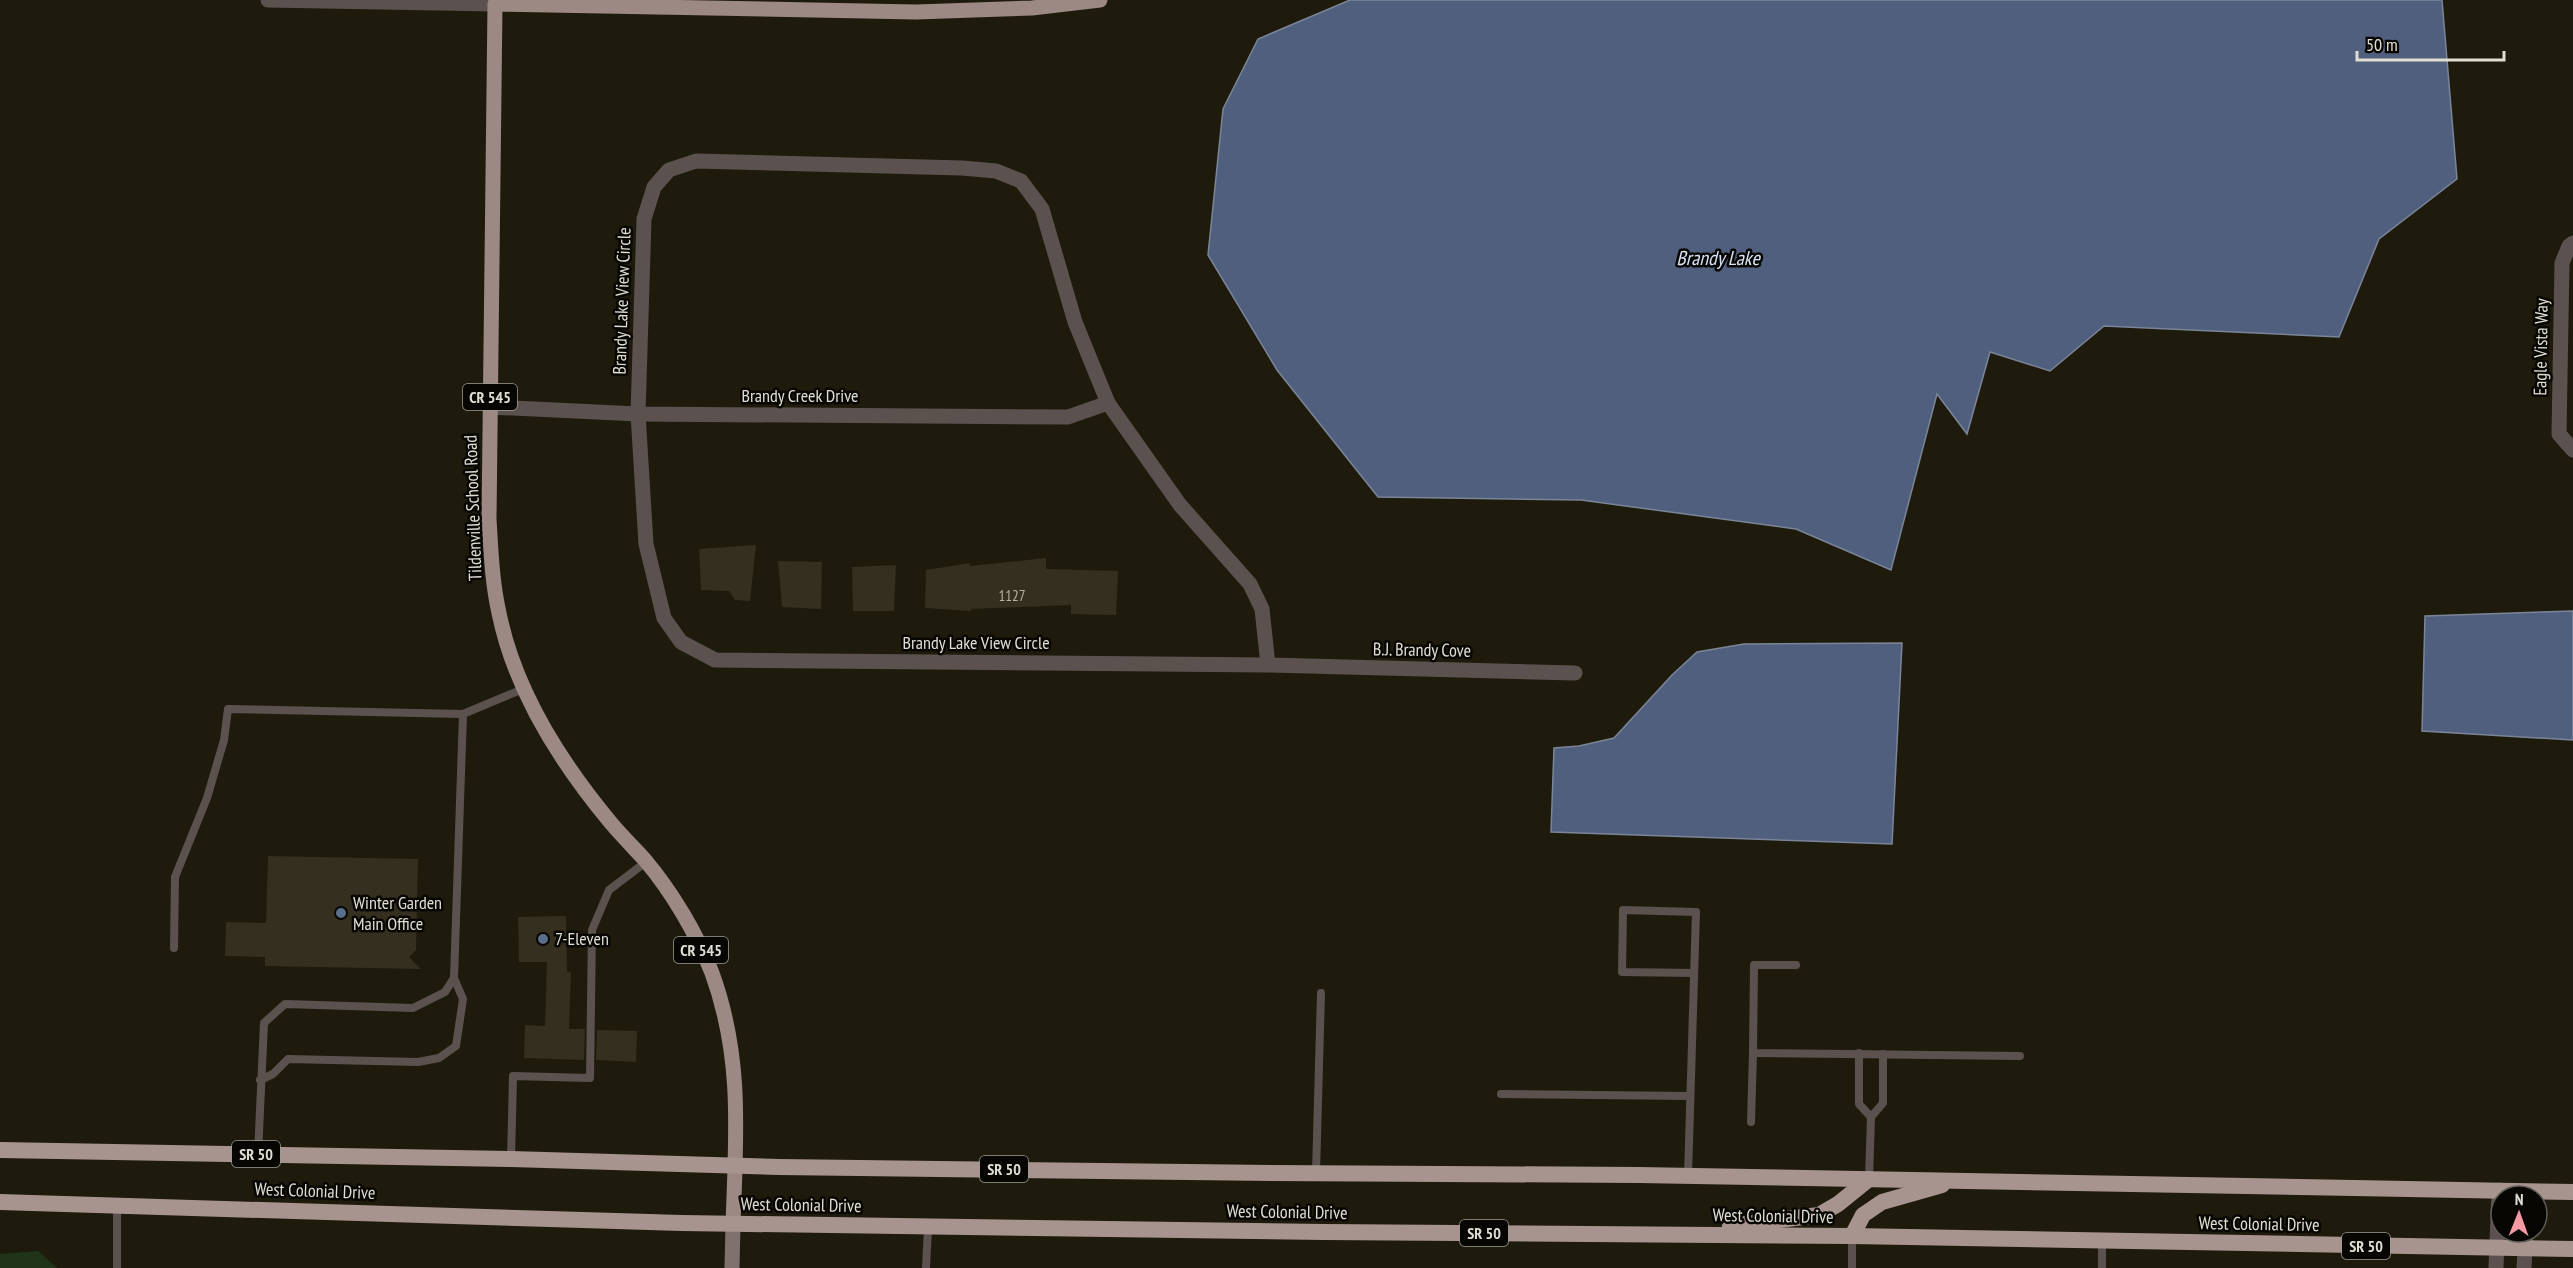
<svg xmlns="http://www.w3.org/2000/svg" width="2573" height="1268" font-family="'PT Sans Narrow',sans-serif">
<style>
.green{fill:#20341a}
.water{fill:#505f7e;stroke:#7b8598;stroke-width:1.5}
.building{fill:#342f1f}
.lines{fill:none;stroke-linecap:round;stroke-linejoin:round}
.service{stroke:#5b5250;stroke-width:8}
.minor{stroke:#5b5250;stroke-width:15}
.tertiary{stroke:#5b5250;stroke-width:15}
.secondary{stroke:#7f716d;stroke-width:15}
.primary{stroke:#9c8984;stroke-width:15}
.trunk{stroke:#a8948e;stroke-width:16}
.service-dot{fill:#5c6f8a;stroke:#080602;stroke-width:2}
.labels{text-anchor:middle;stroke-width:5;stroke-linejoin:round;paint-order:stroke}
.number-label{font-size:15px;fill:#b5b2a6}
.shield{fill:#080602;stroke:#9f9c94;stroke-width:1.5}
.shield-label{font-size:16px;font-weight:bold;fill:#e0ddd3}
.street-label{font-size:18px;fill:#e0ddd3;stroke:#080602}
.poi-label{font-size:18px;fill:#e0ddd3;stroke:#080602;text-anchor:start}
.water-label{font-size:20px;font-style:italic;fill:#d7e3f9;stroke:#080602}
</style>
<rect width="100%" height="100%" fill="#1f1b0c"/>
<path class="green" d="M38 1251 57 1268H0V1254Z"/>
<g class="water">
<path d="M1350 0H2442L2457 179 2379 239 2339 337 2104 326 2050 371 1990 352 1967 434 1937 394 1891 570 1796 529 1581 500 1378 497 1277 370 1208 255 1223 109 1258 39Z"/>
<path d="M2573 611V740L2422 731 2425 616Z"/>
<path d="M1902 643 1892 844 1551 832 1554 748 1579 746 1614 738 1672 675 1697 652 1744 644Z"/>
</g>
<g class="building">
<path d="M756 545 750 601 735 600 729 591 701 590 699 549Z"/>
<path d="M1046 558V569L1118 571 1116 615 1071 614V605L971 609V611L925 608 926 570 970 563V566Z"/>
<path d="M778 561 822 562 821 609 782 607Z"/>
<path d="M896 565 894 611H853L852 567Z"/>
<path d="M268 856 418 859 416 950 409 957 421 969 265 966V957L225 956 226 922 266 923Z"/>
<path d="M566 916 567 972H571L569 1029H585L584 1060 524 1058 525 1025 545 1026 547 962H519L518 917Z"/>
<path d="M597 1030 637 1031 636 1062 596 1060Z"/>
</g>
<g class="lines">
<g class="service">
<path d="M463 714 523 689"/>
<path d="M174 948 175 877 207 798 224 740 228 709 463 714 454 978 445 992 413 1008 285 1004 264 1023 258 1154"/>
<path d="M1796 965H1754L1753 1053 2020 1056"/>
<path d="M1859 1053V1104L1871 1117"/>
<path d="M260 1080 273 1074 288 1059 418 1062 439 1058 456 1046 463 999 454 978"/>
<path d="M1501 1094 1690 1096"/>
<path d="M1751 1122 1753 1053"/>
<path d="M511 1159 513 1076 590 1078 592 930 609 890 646 862"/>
<path d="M1316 1173 1321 993"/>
<path d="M1688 1176 1696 912 1623 910 1622 972 1694 973"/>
<path d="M1869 1179 1871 1117 1883 1103V1054"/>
<path d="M2102 1241V1268"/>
<path d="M117 1268V1204"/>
<path d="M926 1268 928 1227"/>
<path d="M1852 1268V1236"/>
</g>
<g class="minor">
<path d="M2573 243 2569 246 2562 263 2559 434 2573 450"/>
<path d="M490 407 638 414 1068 417 1108 403"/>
<path d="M1268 665 1262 609 1250 584 1180 505 1108 403 1075 322 1042 209 1021 181 996 171 962 168 696 161 669 170 654 187 644 219 638 414 646 544 664 618 681 642 715 660 1268 665 1575 673"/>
<path d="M2496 1268 2499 1190"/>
<path d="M2524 1268 2526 1232"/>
</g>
<path class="tertiary" d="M268 0 495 4"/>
<path class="secondary" d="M732 1268 733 1224"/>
<path class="primary" d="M733 1224C736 1136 743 1058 712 973 697 934 672 892 645 860 634 848 622 836 611 823 561 763 515 692 499 613 492 582 491 551 489 519L495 4 916 12 1032 8 1100 0"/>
<g class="trunk">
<path d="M0 1150 511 1159 779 1167 1273 1173 1639 1175 2573 1192"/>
<path d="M0 1202 682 1223 1324 1232 1852 1236 2573 1249"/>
<path d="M1730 1226 1819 1215 1838 1204 1869 1179"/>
<path d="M1852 1236 1863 1215 1882 1202 1942 1185"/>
</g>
</g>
<g class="service-dot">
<circle cx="341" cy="913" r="6"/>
<circle cx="543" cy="939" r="6"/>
</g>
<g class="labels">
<g class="number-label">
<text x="1012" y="601">1127</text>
</g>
<g class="shield">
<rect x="463" y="384" width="54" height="26" rx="4.5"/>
<rect x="674" y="937" width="54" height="26" rx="4.5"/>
<rect x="232" y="1141" width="48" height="26" rx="4.5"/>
<rect x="980" y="1156" width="48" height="26" rx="4.5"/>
<rect x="1460" y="1220" width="48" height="26" rx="4.5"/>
<rect x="2342" y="1233" width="48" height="26" rx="4.5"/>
</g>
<g class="shield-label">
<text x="490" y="403">CR 545</text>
<text x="701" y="956">CR 545</text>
<text x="256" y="1160">SR 50</text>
<text x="1004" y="1175">SR 50</text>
<text x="1484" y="1239">SR 50</text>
<text x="2366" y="1252">SR 50</text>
</g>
<g class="street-label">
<text transform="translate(622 301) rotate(-88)" y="6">Brandy Lake View Circle</text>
<text transform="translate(2541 347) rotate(-89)" y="6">Eagle Vista Way</text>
<text x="800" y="402">Brandy Creek Drive</text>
<text transform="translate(473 508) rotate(-92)" y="6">Tildenville School Road</text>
<text x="976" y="649">Brandy Lake View Circle</text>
<text transform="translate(1422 650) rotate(1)" y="6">B.J. Brandy Cove</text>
<text transform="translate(315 1191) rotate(2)" y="6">West Colonial Drive</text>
<text transform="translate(801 1205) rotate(1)" y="6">West Colonial Drive</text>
<text transform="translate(1287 1212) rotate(1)" y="6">West Colonial Drive</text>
<text transform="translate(1773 1216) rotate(1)" y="6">West Colonial Drive</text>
<text transform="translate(2259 1224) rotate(1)" y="6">West Colonial Drive</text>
</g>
<g class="poi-label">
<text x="353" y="909">Winter Garden<tspan x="353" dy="21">Main Office</tspan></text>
<text x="555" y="945">7-Eleven</text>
</g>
<g class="water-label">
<text x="1718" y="265">Brandy Lake</text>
</g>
</g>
<g transform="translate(2519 1214) rotate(1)"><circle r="28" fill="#080602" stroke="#5e5c56" stroke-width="1.5"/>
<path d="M0-4.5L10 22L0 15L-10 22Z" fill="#f49aa4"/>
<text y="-9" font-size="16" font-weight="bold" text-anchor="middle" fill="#e0ddd3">N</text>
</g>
<path d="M2357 51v9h147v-9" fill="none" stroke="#e0ddd3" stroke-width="3"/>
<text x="2366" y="51" font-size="18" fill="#e0ddd3" stroke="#080602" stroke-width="4.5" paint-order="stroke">50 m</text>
</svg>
